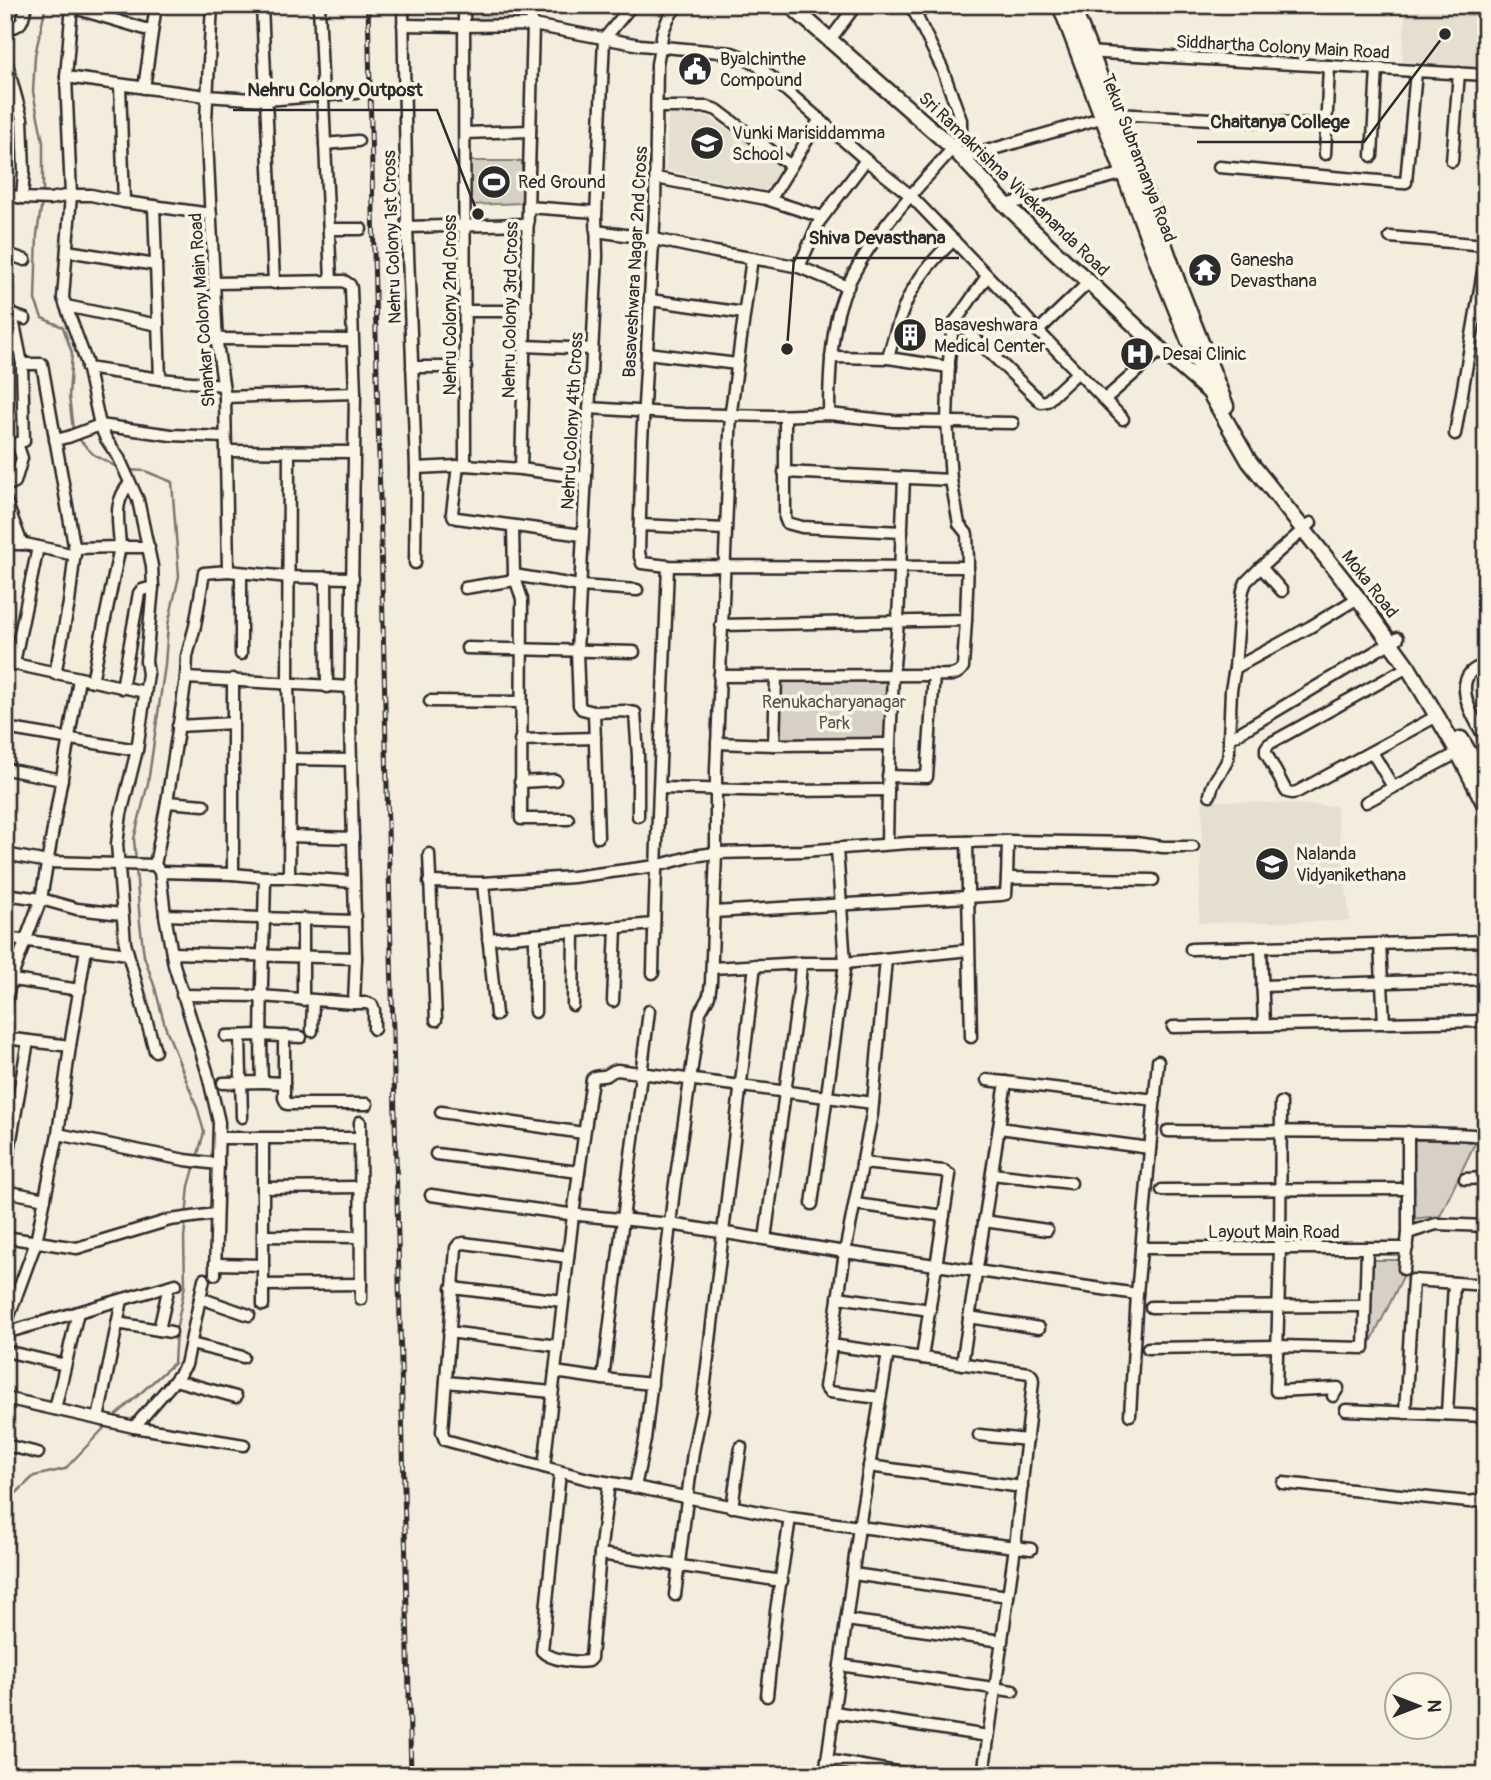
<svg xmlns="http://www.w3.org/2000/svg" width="1491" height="1780" font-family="Pangolin,sans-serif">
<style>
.built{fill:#e5dfd0}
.green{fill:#d6d1c4;stroke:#807e78;stroke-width:2}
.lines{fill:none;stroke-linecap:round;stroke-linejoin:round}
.stream{stroke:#7a7771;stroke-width:2.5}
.minor-casing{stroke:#2b2b2b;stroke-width:15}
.secondary-casing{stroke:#2b2b2b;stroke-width:19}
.primary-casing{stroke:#2b2b2b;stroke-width:19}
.minor{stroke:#fcf5e5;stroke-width:10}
.secondary{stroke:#fcf5e5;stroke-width:14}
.primary{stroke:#fcf5e5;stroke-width:14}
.rail-casing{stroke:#2b2b2b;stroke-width:5}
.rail{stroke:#fcf5e5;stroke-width:2.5;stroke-dasharray:8;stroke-linecap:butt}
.labels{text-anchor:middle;stroke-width:7;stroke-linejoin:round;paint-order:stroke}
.street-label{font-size:18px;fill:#2b2b2b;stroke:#fcf5e5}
.poi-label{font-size:18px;fill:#2b2b2b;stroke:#fcf5e5;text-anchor:start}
.park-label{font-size:18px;fill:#565451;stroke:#fcf5e5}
.leader{fill:none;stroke:#2b2b2b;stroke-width:2.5}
.callout-dot{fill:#2b2b2b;stroke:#fcf5e5;stroke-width:2.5}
.callout-label{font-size:19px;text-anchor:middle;font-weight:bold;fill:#2b2b2b;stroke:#fcf5e5;stroke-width:7;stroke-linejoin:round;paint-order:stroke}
</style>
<rect width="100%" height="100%" fill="#f4edde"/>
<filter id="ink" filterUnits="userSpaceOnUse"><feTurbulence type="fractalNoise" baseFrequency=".0143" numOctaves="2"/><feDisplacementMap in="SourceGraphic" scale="14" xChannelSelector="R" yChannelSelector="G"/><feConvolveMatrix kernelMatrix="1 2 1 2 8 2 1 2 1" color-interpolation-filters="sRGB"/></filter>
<g filter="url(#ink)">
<g class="built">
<path d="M1406 5H1486V68L1402 62Z"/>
<path d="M668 115 708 116 787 169 765 190 666 170Z"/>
<path d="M1203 800 1336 806 1350 921 1199 923Z"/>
</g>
<g class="green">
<path d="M466 5H519L530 23 465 24Z"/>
<path d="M465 161H522V203L468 205Z"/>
<path d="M782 681 888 682 885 744 779 742Z"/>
<path d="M1413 1140H1461L1475 1143 1440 1216 1412 1219Z"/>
<path d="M1371 1260H1411L1371 1342Z"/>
</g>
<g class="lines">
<g class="stream">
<path d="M43 196V142L33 92 35 55 46 5"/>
<path d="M42 202 37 234 35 300 42 318 63 327 72 353 69 396 73 430"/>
<path d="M76 436 93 454 120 469"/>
<path d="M127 470 145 471 172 482 179 576 168 625 165 665 148 783 134 839 136 862"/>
<path d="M136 868 140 923 144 956 155 988 165 1026 198 1110 204 1132 197 1158"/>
<path d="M115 1416 174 1363 176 1331 185 1285 184 1238 189 1186 195 1165"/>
<path d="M5 1504 34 1476 65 1469 105 1427"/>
</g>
<g class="minor-casing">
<g id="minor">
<path d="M72 5 66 77 71 195 63 298 86 361 100 425 106 439 119 458 138 500 152 566 153 587 146 661 148 674 137 750 121 814 117 844 125 943 155 1051"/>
<path d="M212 5 206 120 217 343 225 397 228 571 289 577 353 578"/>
<path d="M262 5 274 283"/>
<path d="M319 5 331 281"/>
<path d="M403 5 407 227 416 468 415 563"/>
<path d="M464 5 465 465 458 466 452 513 454 517 457 518 582 535"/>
<path d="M520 5 531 16 533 25 640 45 732 53 745 58 757 65 866 160 910 195 1008 297 1038 331 1123 419"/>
<path d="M677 5 668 19 663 31 657 64 655 207 642 441 639 553 642 563 668 566 968 567"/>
<path d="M71 7 152 31"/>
<path d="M914 12 936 5"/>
<path d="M403 25 464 26 533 25 521 469"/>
<path d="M5 28C23 28 23 20 26 5"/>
<path d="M830 40 856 5"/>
<path d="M1085 52 1486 75"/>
<path d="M5 57 22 119 24 171 22 198 50 199 71 195H91L124 202 211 214"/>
<path d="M66 77 206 96 266 100 356 93"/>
<path d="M120 85 124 202"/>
<path d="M144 88 156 5"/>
<path d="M657 107H708L717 110 791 166"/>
<path d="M465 133 530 131"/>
<path d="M325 144 358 141"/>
<path d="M1325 154 1329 66"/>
<path d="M1372 156 1377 69"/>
<path d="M965 161 969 156 1115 114 1327 125"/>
<path d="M1452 161 1459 73"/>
<path d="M1219 167 1402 183 1406 182 1416 71"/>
<path d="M656 178 766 199 822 217"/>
<path d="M5 194 22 198"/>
<path d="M770 200 820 119"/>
<path d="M1006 205 1125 173"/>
<path d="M528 207 596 212"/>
<path d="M407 227 528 224"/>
<path d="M329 229H361"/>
<path d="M596 231 654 239 715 252 769 261 799 267 848 287"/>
<path d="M1390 237 1486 245"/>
<path d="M67 251 156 265"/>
<path d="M5 253 25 260"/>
<path d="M799 267 819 222 866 160"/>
<path d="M214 283 344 281 350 285 351 288 355 393 350 724 356 958 354 1003H367L372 1005 374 1010V1029"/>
<path d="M650 300 744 313"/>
<path d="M66 306 158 325"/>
<path d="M466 311H526"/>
<path d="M5 312 25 319"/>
<path d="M12 314 22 364H42L75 551 69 603 55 674"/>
<path d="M956 320 1041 402 1047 401 1078 372"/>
<path d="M1038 331 1089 282"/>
<path d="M218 339 352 340"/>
<path d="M525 346 591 349"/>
<path d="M647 353 737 364"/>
<path d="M831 357 888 358 949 367"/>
<path d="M888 358C902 305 912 278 954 240"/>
<path d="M412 367H466"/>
<path d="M87 368 160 379 154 206"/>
<path d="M160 379 223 385"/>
<path d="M225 397 355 393"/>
<path d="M1105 399 1161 350"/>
<path d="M589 408 684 414 773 416 829 414 893 421 1013 423"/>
<path d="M829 414C829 381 830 346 838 313 853 253 912 194 953 148L961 134V120L942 68 911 5"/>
<path d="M785 416V518L787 523 802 527 902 532"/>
<path d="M1455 434 1486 254"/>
<path d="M55 440 68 437 100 425 171 435 225 437"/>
<path d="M226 451 354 452"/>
<path d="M465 465 521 469 586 478"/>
<path d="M416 468 458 466"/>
<path d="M784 472 951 480"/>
<path d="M130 483C112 503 119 522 120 547H149"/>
<path d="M5 486 15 482 22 458 17 443 24 441 22 364"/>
<path d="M5 499 22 544"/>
<path d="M640 525 725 529"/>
<path d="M513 526 514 575 522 599 521 819H568"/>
<path d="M5 544H25L75 555"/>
<path d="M75 548 120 547 92 681"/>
<path d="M1261 567 1282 591"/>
<path d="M228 571 204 573 195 626 187 656 186 678 167 802 155 865 160 872 165 915 355 921"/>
<path d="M241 573V654"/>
<path d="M514 575 580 586 637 590"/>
<path d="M326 577 327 687"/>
<path d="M465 588 515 580"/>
<path d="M721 625 966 620 968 561 967 534 959 524 951 480 947 421 949 361 953 325 987 276"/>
<path d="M467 648 634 652"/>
<path d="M5 662 145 692"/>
<path d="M14 663 38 547"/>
<path d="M1486 664C1481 666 1474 669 1471 672 1454 689 1477 724 1486 740"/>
<path d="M1408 667 1269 744 1266 748V753L1285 789 1287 792 1292 793 1297 792 1437 716"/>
<path d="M1235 668 1310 627 1358 598"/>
<path d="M719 676 934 675"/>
<path d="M776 677 774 745 890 744"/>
<path d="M186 678 351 687"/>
<path d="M233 679V874"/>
<path d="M122 688 139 593 142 590 153 587"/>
<path d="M430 701 520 702"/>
<path d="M594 712 624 711 635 713 638 756V816"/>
<path d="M178 726 233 723"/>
<path d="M5 728 137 750"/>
<path d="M1229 739 1231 690 1235 668 1239 618 1243 590 1246 582 1261 567 1311 523"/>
<path d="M520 740 595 738"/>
<path d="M717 743 774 745"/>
<path d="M1372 752 1393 787"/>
<path d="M290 759 351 760"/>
<path d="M11 770 62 780"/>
<path d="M888 776 927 777 934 675C945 675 957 678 963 667L966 620"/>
<path d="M520 782 555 780"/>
<path d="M660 788 785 791 888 790"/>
<path d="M1210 795C1213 779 1220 775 1226 763 1230 756 1229 746 1229 739L1398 638"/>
<path d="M167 802 204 805"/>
<path d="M1366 802 1463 750"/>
<path d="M289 836 353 838"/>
<path d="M598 837 594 712 582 709 579 705 577 651 597 256 596 216 604 39 632 5"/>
<path d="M967 842 971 1037"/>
<path d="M887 844 888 790 893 676 898 621 904 478"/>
<path d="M5 854 48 862 155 865"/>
<path d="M429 854 436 1020"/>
<path d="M160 872 233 874 265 877"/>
<path d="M289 877 354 882"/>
<path d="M1007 878 1008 841"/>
<path d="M429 882 483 883 573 877 656 866 693 856 716 853 803 851 908 843 1008 841 1136 843 1163 847H1193"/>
<path d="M483 883 496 1015"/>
<path d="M5 894 41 899 77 909 121 914"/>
<path d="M714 912 1001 895 1006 894 1007 878 1153 880"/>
<path d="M165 915 174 965 207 1071 219 1122 215 1274"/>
<path d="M303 919V1000"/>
<path d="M5 938 128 954"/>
<path d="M488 939 654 924"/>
<path d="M1380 944 1384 1023"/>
<path d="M1261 947 1264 1025"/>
<path d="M1191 949 1486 941"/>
<path d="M172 953 356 958"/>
<path d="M712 968 801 963H845L969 950"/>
<path d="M653 973C656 837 663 701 668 566"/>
<path d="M6 979 80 990"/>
<path d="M1262 986 1486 979"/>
<path d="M182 995 261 996 354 1003"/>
<path d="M613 1001 616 928"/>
<path d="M573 1005 574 932"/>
<path d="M5 1006 11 979 41 899 79 679"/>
<path d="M535 1012V935"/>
<path d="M1173 1027 1486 1021"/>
<path d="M312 1031 313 1001"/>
<path d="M226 1036 260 1035 301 1037"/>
<path d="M240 1036 242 1117"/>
<path d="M284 1036V1098L287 1104H367"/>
<path d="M5 1038 70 1046"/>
<path d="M987 1080 1155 1100"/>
<path d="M223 1083 262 1082"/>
<path d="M284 1083 262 1082C259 1014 264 946 265 877H289L290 759 288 684 289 452"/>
<path d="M1281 1103 1280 1247 1276 1391 1338 1388 1333 1396"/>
<path d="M441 1112 583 1133"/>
<path d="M360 1122 361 1299"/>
<path d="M999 1128 1150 1148"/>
<path d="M1168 1131C1269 1132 1371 1130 1473 1135L1486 1138"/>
<path d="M58 1134 185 1160 218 1164"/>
<path d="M219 1138H360"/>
<path d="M436 1154 579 1172"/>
<path d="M862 1163 944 1171 950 1175 922 1358"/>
<path d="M5 1174 28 1041"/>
<path d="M992 1174 1071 1183"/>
<path d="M1465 1179 1486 1178"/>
<path d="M263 1188 360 1187"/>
<path d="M1162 1190 1408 1189"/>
<path d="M5 1191 45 1199"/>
<path d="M431 1195 569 1214 670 1224 845 1252 1137 1294"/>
<path d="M812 1204 845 963 837 849"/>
<path d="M855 1204 944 1216"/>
<path d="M984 1221 1047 1230"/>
<path d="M1408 1233 1436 1224 1486 1226"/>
<path d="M263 1236 360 1237"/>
<path d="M5 1237 77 1248 170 1220 215 1214"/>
<path d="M765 1239 799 990 801 963"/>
<path d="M1141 1248H1407"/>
<path d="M568 1257 464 1243 459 1244 456 1248 442 1432 445 1440 588 1479 635 1487 790 1518 1031 1549"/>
<path d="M215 1264 263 1265"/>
<path d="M1404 1269 1408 1233V1132"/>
<path d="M263 1285 361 1284"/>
<path d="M452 1288 563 1301"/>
<path d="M838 1297 930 1310"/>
<path d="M200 1298 249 1315"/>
<path d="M263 1305V1139"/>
<path d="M1151 1307 1365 1306"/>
<path d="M969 1317 1039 1328"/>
<path d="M117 1323 171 1332"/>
<path d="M5 1327 36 1242 58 1134 70 1046 86 949"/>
<path d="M159 1330 169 1286"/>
<path d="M449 1332 558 1346"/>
<path d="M5 1333 176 1284"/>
<path d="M191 1344 243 1357"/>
<path d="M831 1345 1029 1373 1032 1376 1033 1381 1015 1547 983 1775"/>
<path d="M1148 1348 1278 1346 1364 1348 1367 1248"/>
<path d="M5 1351 61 1364 66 1362"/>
<path d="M962 1364 1006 1082"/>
<path d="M555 1372 603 1379 649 1011"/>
<path d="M603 1379 652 1384"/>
<path d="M175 1380 236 1397"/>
<path d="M446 1382 552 1392"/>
<path d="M5 1398 134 1427 244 1445"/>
<path d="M880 1398 829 1392 825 1387 845 1252 872 1114 886 959"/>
<path d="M55 1409 78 1312"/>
<path d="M1346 1410 1486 1416"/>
<path d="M1405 1413 1413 1280 1486 1285"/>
<path d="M1447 1414 1454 1283"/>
<path d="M1130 1415 1137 1294 1158 1061"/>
<path d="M98 1419 122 1300"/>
<path d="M134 1427 175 1380 186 1365 204 1279"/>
<path d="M979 1435 1027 1440"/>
<path d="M5 1445 38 1453"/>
<path d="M869 1466 1022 1487"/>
<path d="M544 1467 573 1215 592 1079C597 1074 601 1078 607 1075 611 1073 612 1071 617 1070L873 1103"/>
<path d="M560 1472 542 1651C550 1660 576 1663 588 1661L591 1658 600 1554 609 1483"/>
<path d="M1283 1483 1469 1502 1481 1500 1484 1495 1486 1483"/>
<path d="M635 1487 645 1440 674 1190 700 1012 709 996 711 983 716 853V770L731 411 752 258"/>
<path d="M732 1507 741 1447"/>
<path d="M600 1554 782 1581"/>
<path d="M853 1574 1008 1596"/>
<path d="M675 1595 693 1452 702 1408 755 965"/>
<path d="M846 1620 1002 1641"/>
<path d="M840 1665 1013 1691"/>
<path d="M767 1696 776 1611 790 1518"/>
<path d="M834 1712 988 1736"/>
<path d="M827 1760 914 1775"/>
<path d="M825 1775 859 1527 888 1353"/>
</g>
</g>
<g class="secondary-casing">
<path id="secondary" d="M790 5 953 148 1006 205 1066 262 1089 282 1161 350 1213 395"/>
</g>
<g class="primary-casing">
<g id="primary">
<path d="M1060 5 1163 277 1210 393 1249 461 1358 598 1408 667 1458 752 1486 807"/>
<path d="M1072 5 1154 215 1179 286 1226 406"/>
<path d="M1461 739 1486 781"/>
</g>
</g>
<use href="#minor" class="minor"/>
<use href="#secondary" class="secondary"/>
<use href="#primary" class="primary"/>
<g class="rail-casing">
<path id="rail" d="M368 5 411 1775"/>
</g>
<use href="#rail" class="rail"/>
</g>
</g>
<defs>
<g id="civic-disc" transform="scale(1.75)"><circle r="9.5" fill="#2b2b2b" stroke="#fcf5e5"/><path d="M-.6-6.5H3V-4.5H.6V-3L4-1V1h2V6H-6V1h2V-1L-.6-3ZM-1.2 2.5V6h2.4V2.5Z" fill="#fff"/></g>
<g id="school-disc" transform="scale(1.75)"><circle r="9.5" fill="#2b2b2b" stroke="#fcf5e5"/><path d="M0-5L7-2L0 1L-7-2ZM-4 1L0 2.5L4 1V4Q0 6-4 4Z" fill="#fff"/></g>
<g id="stadium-disc" transform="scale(1.75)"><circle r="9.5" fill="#2b2b2b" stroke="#fcf5e5"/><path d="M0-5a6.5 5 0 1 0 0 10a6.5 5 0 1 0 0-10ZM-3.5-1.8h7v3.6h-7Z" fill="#fff"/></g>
<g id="temple-disc" transform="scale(1.75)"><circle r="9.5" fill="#2b2b2b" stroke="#fcf5e5"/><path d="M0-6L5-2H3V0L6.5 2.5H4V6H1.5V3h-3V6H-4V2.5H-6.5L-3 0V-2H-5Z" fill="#fff"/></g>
<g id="building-disc" transform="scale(1.75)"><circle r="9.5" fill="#2b2b2b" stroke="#fcf5e5"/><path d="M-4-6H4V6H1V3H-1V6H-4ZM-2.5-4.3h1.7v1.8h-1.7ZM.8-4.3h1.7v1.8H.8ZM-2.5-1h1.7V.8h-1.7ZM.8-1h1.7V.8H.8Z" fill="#fff"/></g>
<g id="hospital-disc" transform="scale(1.75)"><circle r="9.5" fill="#2b2b2b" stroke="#fcf5e5"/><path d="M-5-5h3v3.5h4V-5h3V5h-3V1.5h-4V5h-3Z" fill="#fff"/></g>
</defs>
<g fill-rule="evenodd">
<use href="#civic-disc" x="695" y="69"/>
<use href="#school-disc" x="707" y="143"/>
<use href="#stadium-disc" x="494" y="182"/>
<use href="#temple-disc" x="1205" y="270"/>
<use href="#building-disc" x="910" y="335"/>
<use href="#hospital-disc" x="1137" y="354"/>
<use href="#school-disc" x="1272" y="864"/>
</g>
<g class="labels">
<g class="street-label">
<text transform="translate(1283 47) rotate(3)" y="6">Siddhartha Colony Main Road</text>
<text transform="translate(1139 158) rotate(69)" y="6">Tekur Subramanya Road</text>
<text transform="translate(1014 184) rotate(44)" y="6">Sri Ramakrishna Vivekananda Road</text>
<text transform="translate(392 237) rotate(-92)" y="6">Nehru Colony 1st Cross</text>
<text transform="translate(635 262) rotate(-87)" y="6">Basaveshwara Nagar 2nd Cross</text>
<text transform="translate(450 305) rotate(-90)" y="6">Nehru Colony 2nd Cross</text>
<text transform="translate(202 310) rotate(-94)" y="6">Shankar Colony Main Road</text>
<text transform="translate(510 310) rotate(-89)" y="6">Nehru Colony 3rd Cross</text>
<text transform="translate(572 421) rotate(-87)" y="6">Nehru Colony 4th Cross</text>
<text transform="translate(1370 584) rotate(52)" y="6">Moka Road</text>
<text x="1274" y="1238">Layout Main Road</text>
</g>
<g class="poi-label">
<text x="720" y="65">Byalchinthe<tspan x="720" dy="21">Compound</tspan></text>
<text x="732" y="139">Vunki Marisiddamma<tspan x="732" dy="21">School</tspan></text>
<text x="518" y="188">Red Ground</text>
<text x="1230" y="266">Ganesha<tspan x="1230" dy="21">Devasthana</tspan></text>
<text x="934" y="331">Basaveshwara<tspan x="934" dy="21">Medical Center</tspan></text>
<text x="1162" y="360">Desai Clinic</text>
<text x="1296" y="860">Nalanda<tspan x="1296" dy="21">Vidyanikethana</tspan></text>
</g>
<g class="park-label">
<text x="834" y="708">Renukacharyanagar<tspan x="834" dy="21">Park</tspan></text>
</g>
</g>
<path class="leader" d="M478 214L437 110H233M1445 34L1364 142H1197M787 349L794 258H959"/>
<g class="callout-dot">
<circle cx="478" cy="214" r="7"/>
<circle cx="1445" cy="34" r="7"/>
<circle cx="787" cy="349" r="7"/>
</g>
<g class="callout-label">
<text x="335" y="96">Nehru Colony Outpost</text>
<text x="1280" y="128">Chaitanya College</text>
<text x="877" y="244">Shiva Devasthana</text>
</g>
<rect width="1491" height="1780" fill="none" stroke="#fcf5e5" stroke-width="28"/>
<rect x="14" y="14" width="1463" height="1752" fill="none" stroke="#2b2b2b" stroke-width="2.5" filter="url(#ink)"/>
<g transform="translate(1418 1706) rotate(90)"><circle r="33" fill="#fcf5e5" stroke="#a8a49b" stroke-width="2"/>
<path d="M0-5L12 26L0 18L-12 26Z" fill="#2b2b2b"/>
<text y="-10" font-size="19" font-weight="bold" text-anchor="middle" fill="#2b2b2b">N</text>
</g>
</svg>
